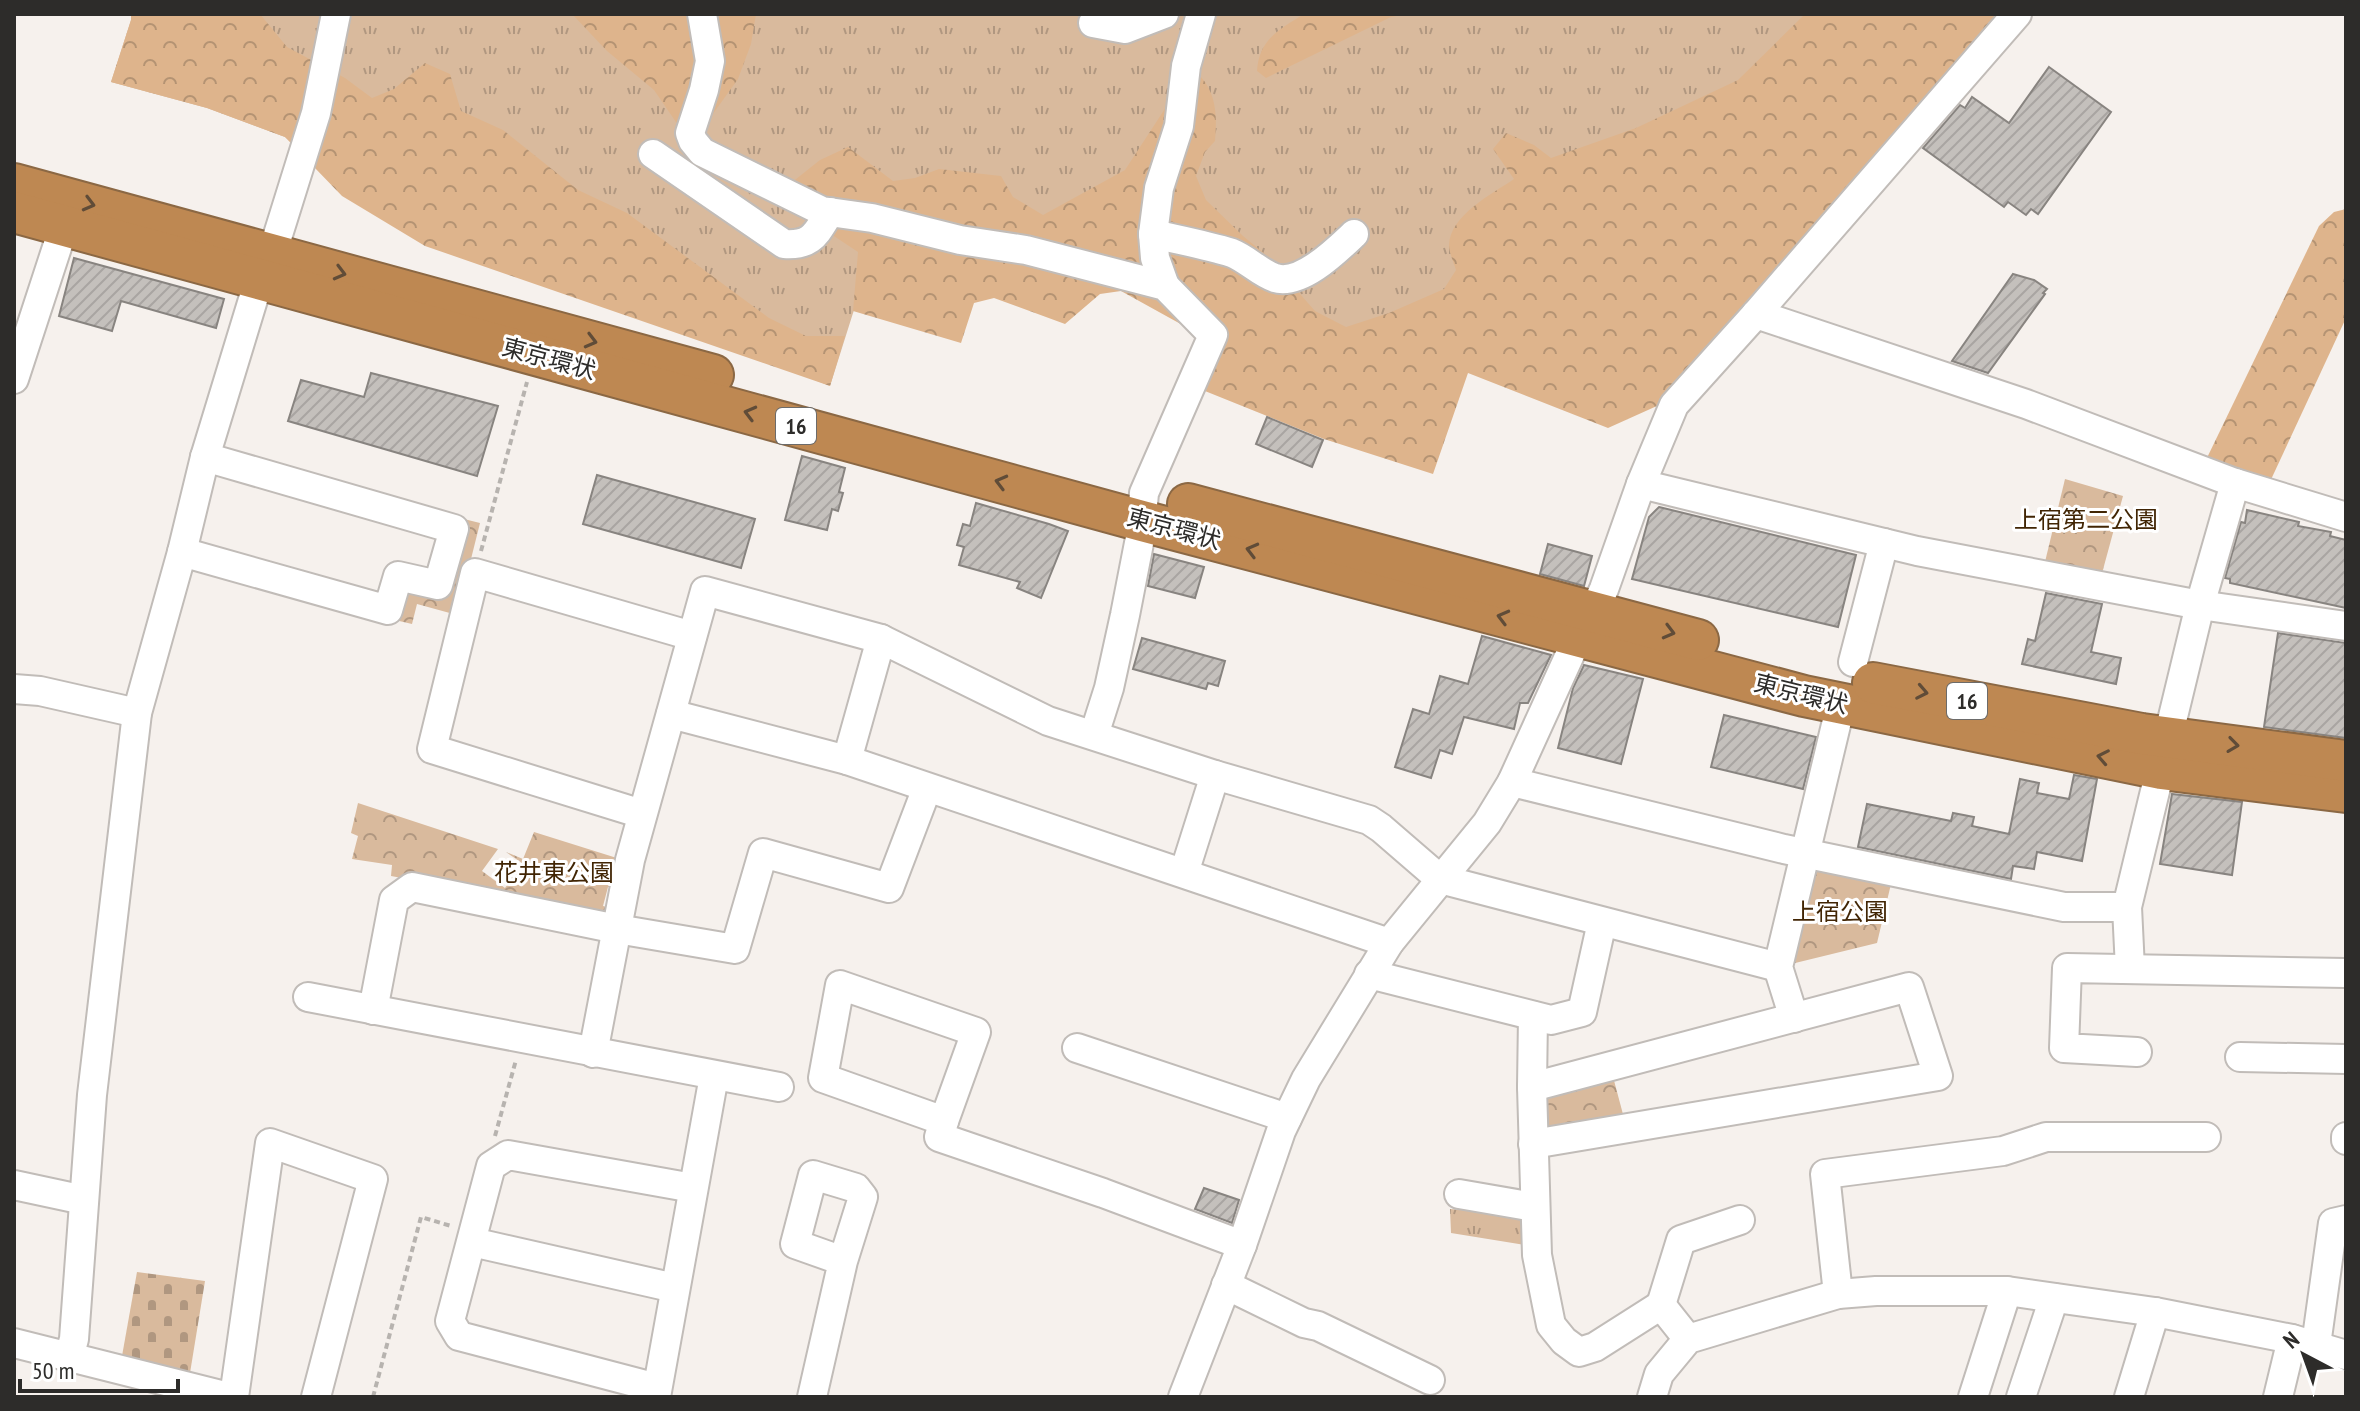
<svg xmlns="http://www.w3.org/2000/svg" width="2360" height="1411" font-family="'PT Sans Narrow','Noto Sans JP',sans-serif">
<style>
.grass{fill:url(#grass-tufts)}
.forest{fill:url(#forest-crowns)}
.cemetery{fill:url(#cemetery-stones)}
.park{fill:url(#park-crowns)}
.building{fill:url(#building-hatch);stroke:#888480;stroke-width:2}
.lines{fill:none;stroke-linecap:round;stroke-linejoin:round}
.minor-casing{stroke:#c1bcb8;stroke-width:32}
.highway-casing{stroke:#8b6844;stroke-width:44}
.path{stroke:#b7b3af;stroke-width:4;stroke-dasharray:6 4;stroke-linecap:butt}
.minor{stroke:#fff;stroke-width:28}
.highway{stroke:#be8852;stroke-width:40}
.oneway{stroke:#604c38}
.labels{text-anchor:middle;stroke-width:6;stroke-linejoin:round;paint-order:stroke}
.shield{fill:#fff;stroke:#6c6b6a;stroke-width:2}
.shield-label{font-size:22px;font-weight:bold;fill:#2d2c2a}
.street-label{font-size:24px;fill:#2d2c2a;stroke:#fff}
.park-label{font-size:24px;fill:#412504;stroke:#fff}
</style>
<defs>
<pattern id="grass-tufts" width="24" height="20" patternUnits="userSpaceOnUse" patternTransform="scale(2)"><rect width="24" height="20" fill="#d9ba9d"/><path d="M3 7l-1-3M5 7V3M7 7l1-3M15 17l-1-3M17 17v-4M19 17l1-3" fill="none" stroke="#b09780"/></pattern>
<pattern id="forest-crowns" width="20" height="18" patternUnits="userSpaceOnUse" patternTransform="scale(2)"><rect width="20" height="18" fill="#deb48c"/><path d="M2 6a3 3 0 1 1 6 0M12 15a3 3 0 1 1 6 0" fill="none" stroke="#b49373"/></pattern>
<pattern id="cemetery-stones" width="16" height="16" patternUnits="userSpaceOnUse" patternTransform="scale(2)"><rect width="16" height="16" fill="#d9ba9d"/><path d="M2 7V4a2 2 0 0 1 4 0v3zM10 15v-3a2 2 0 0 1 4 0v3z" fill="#b09780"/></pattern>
<pattern id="park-crowns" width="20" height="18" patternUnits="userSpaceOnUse" patternTransform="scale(2)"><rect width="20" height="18" fill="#d9ba9d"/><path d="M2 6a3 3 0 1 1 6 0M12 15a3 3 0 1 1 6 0" fill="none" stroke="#b09780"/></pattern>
<pattern id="building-hatch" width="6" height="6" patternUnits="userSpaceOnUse" patternTransform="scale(2)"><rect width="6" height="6" fill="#c4c0bc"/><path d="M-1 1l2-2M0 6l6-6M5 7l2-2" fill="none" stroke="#a9a5a2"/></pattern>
</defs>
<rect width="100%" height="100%" fill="#f6f1ed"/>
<g class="grass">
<path d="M131 14H2004L1414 365 1165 292 871 256 830 386 355 197 285 137 207 108 111 82 131 20Z"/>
<path d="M1471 1204 1521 1213 1527 1221 1525 1245 1451 1233 1450 1209 1462 1210Z"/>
</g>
<g class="forest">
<path d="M131 14H260L287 47 345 78 372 98 394 89 425 63 450 74 461 111 503 130 578 190 627 213 769 318 806 336H845L830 386 425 246 342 196 285 137 207 108 111 82 131 20Z"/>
<path d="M572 14H756L751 44 738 79 705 125 680 128 654 90 607 51Z"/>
<path d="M1304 14H1408L1391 17 1266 78 1257 71C1259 39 1280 29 1304 14Z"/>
<path d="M1805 14H2004L1668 401 1608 428 1468 373 1433 474 1324 439 1195 387 1215 343 1121 291 1100 294 1065 324 994 298 974 303 961 343 853 311 858 252 784 203 786 187 820 160 848 147 893 181 915 178 939 169 1001 176 1013 197 1043 215 1125 170 1168 104 1192 82 1201 77C1217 95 1217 118 1215 141L1205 152 1196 176 1206 200 1243 236 1265 254 1315 311 1346 327 1389 313 1444 289 1456 270C1454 263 1449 253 1449 245 1450 215 1492 194 1514 179L1493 149 1506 133 1534 145 1551 158 1636 128 1738 80Z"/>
<path d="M2346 209V318L2268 486 2204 464 2319 226 2334 212Z"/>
</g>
<path class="cemetery" d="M137 1272 205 1281 190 1373 122 1356Z"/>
<g class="park">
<path d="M2065 479 2123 496 2101 577 2044 566Z"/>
<path d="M460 518 480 523 457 615 417 604 412 624 395 620 402 590 442 593Z"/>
<path d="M358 803 498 849 482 871 505 888 522 863 506 852 523 859 534 832 620 859 615 888 608 887 603 906 611 908 600 915 391 876 392 865 352 859 358 836 351 833Z"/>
<path d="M1820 869 1891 884 1877 943 1787 965 1810 876Z"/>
<path d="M1612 1073 1624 1118 1553 1130 1546 1125 1544 1097Z"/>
</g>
<g class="building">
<path d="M2049 67 2111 112 2038 214 2031 209 2026 215 2008 202 2004 207 1923 148 1960 105 1965 108 1972 97 2009 123Z"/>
<path d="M74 258 224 299 216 328 121 301 112 331 59 316Z"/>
<path d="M2013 274 2034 280 2047 289 2043 293 2045 294 1988 373 1952 361Z"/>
<path d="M371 373 498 406 477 476 288 421 301 380 364 397Z"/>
<path d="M1267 417 1323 440 1312 467 1256 444Z"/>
<path d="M802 456 845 468 839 492 843 493 838 511 832 509 827 530 785 520Z"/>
<path d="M597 475 755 519 741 568 583 524Z"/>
<path d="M976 503 1049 524 1068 531 1041 598 1017 588 1020 582 959 565 964 547 957 545 963 524 970 526Z"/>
<path d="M1659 507 1856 555 1838 627 1632 579 1649 517Z"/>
<path d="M2247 510 2299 522 2298 526 2331 532 2330 536 2346 540V608L2230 583V579L2225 578 2241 522 2245 523Z"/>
<path d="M1548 544 1592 556 1584 586 1540 574Z"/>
<path d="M1154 554 1204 567 1195 598 1148 586Z"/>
<path d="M2046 593 2102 604 2091 652 2121 658 2116 684 2022 664 2028 639 2035 641Z"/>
<path d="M2278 633 2346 643V738L2264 727Z"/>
<path d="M1482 636 1551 655 1528 703H1520L1514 729 1464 717 1452 754 1440 750 1431 778 1395 767 1413 709 1429 714 1440 676 1468 684Z"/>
<path d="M1142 638 1225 661 1218 686 1208 683 1206 689 1133 669Z"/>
<path d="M1584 665 1643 679 1621 764 1558 748 1573 688Z"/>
<path d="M1724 715 1816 737 1803 789 1711 767Z"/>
<path d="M2074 775 2097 779 2082 861 2037 852 2034 869 2013 866 2011 879 1858 847 1867 804 1951 821 1953 813 1974 817 1972 826 2009 834 2020 779 2039 783 2037 793 2069 799Z"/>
<path d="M2172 794 2242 802 2232 875 2160 864Z"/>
<path d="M1204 1188 1239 1200 1232 1223 1195 1209Z"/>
</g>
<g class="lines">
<g class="minor-casing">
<g id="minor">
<path d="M702 14 710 61 704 90 690 133 693 141 702 152 822 211 872 218 960 240 1026 250 1165 286 1213 335 1144 493 1140 538 1125 615 1109 688 1094 735"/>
<path d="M1093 23 1125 29 1164 14"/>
<path d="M653 154 784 244C813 246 816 233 830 212"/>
<path d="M1153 234C1179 240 1206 245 1232 253 1247 259 1260 273 1275 278 1301 286 1337 250 1354 234"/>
<path d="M1165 286 1155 258 1153 234 1159 188 1179 126 1186 66 1201 14"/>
<path d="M1756 314 2026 404 2235 483 2346 517"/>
<path d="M14 379 64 226"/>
<path d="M1641 484 1917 551 2200 605 2346 626"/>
<path d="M182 552 388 610 398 576 438 585 454 529 205 457"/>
<path d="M1853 662 1884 543"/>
<path d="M14 689 40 691 137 713"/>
<path d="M671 714 847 760 1389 943"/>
<path d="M847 760 881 639"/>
<path d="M1512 782 1784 849 2064 907H2127"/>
<path d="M642 814 432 749 475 573 692 636"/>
<path d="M1184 873 1215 775"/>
<path d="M2130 969 2127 907 2200 605 2235 483"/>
<path d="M1369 974 1551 1020 1582 1012 1602 922"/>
<path d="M840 985 976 1032 944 1121 823 1078Z"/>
<path d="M308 997 779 1087"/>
<path d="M373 1010 394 900 412 887 617 929 735 949 763 853 889 888 927 788"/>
<path d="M1533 1016 1532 1087 1537 1255 1551 1325 1564 1341 1579 1352 1595 1347 1661 1305 1688 1339"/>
<path d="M1794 1018 1778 967 1841 704"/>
<path d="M1077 1048 1287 1118"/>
<path d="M2137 1052 2064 1048 2067 968 2346 973"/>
<path d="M593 1053 630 860 705 591 881 639 1048 721 1215 775 1369 820 1381 828 1440 879 1778 967"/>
<path d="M2240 1057 2346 1059"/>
<path d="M1532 1087 1909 987 1938 1076 1533 1144"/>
<path d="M944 1121 939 1137 1103 1193 1242 1245"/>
<path d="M2346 1137V1140"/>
<path d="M14 1185 84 1200"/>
<path d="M1459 1194 1534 1207"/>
<path d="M472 1242 675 1288"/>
<path d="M1226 1285 1304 1323 1318 1326 1430 1380"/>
<path d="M1838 1294 1825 1174 2003 1151 2046 1137H2206"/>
<path d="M1661 1305 1681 1240 1740 1220"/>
<path d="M14 1343 229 1397"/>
<path d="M2316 1345 2333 1223 2346 1220"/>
<path d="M69 1357 74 1339 92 1095 137 713 182 552 205 457 259 280 272 254 316 113 336 14"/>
<path d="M657 1388 459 1336 450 1321 491 1166 508 1155 693 1188"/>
<path d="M234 1397 270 1143 373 1179 316 1397"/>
<path d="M656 1397 714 1076"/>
<path d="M812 1397 843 1261 863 1197 856 1188 813 1175 795 1244 843 1261"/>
<path d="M1183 1397 1242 1245 1281 1131 1306 1079 1389 943 1487 823 1512 782 1578 637 1594 611 1604 589 1641 484 1674 405 1756 314 2017 14"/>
<path d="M1652 1397 1659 1374 1688 1339 1838 1294 1876 1291H2007L2155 1312 2292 1339 2346 1355"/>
<path d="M1973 1397 2007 1291"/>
<path d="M2021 1397 2054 1298"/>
<path d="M2129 1397 2155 1312"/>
<path d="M2278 1397 2292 1339"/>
</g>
</g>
<g class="highway-casing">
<g id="highway">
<path d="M14 184 713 375"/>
<path d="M14 212 1142 521 1804 696 2161 769 2346 792"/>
<path d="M1188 504 1698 640"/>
<path d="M1873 683 2142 734 2346 761"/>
</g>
</g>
<g class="path">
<path d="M481 551 527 382"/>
<path d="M495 1136 516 1060"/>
<path d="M373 1397 421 1217 451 1226"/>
</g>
<use href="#minor" class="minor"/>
<use href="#highway" class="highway"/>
</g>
<defs><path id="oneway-chevron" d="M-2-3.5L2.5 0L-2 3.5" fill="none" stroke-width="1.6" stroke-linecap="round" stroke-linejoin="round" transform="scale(2)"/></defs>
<g class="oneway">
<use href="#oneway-chevron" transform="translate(89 204) rotate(15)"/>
<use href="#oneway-chevron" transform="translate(340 273) rotate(15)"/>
<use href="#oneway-chevron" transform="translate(591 341) rotate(15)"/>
<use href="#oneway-chevron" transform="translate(750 413) rotate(-165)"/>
<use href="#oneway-chevron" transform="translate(1001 482) rotate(-165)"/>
<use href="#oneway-chevron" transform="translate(1252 550) rotate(-165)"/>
<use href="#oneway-chevron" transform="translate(1503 617) rotate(-165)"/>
<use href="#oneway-chevron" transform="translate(1669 632) rotate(15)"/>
<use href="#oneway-chevron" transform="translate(1922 692) rotate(11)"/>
<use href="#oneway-chevron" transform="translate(2233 745) rotate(8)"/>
<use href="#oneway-chevron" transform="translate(2103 757) rotate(-169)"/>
</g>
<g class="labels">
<g class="shield">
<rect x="776" y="408" width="40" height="36" rx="6"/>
<rect x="1947" y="683" width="40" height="36" rx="6"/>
</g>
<g class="shield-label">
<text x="796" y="434">16</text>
<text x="1967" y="709">16</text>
</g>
<g class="street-label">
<text transform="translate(549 359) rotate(15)" y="8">東京環状</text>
<text transform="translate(1174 529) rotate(15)" y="8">東京環状</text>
<text transform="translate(1801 694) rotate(14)" y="8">東京環状</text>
</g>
<g class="park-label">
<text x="2086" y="528">上宿第二公園</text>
<text x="554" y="881">花井東公園</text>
<text x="1840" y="920">上宿公園</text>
</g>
</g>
<rect width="2360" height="1411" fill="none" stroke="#2d2c2a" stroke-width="32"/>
<g transform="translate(2304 1355) rotate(319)" stroke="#ffffff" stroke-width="6" paint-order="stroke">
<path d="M0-6L14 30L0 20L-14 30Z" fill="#2d2c2a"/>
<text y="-12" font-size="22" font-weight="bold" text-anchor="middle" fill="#2d2c2a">N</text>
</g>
<path d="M20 1379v12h158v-12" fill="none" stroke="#2d2c2a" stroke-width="4"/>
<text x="32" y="1379" font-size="24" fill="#2d2c2a" stroke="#ffffff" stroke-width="6" paint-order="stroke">50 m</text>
</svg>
